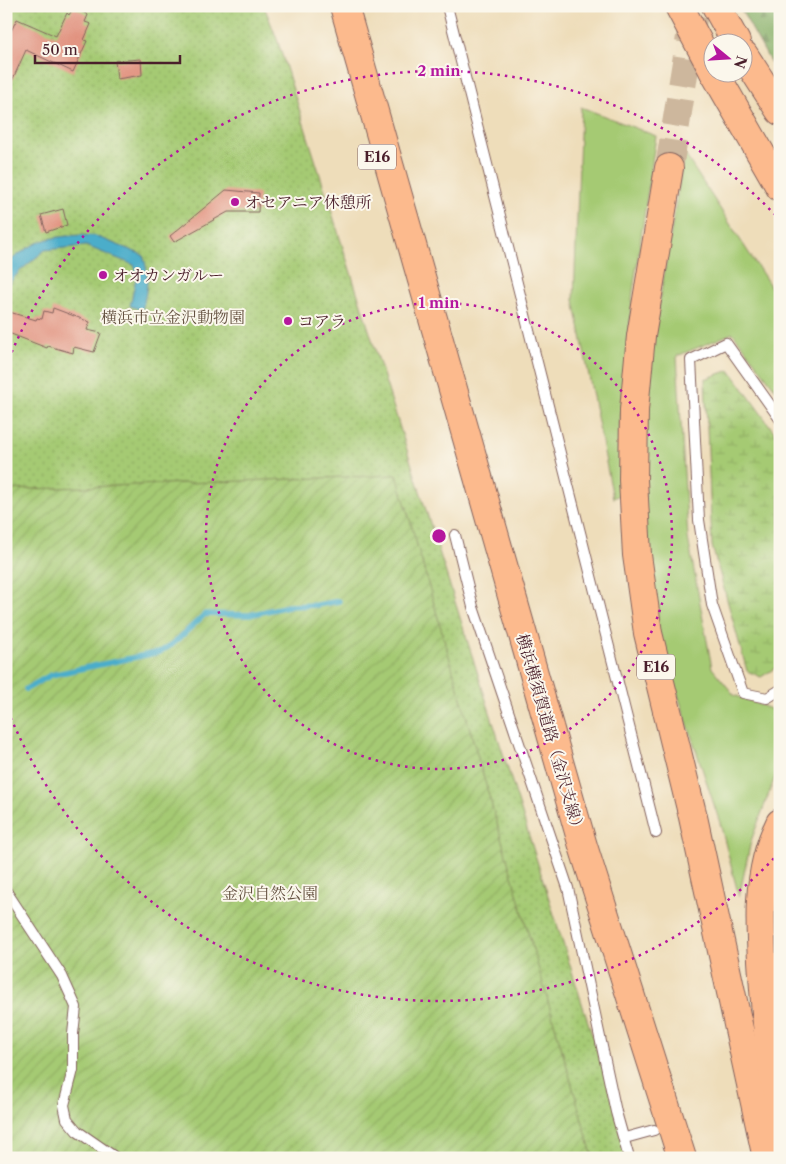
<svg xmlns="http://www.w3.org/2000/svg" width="786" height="1164" font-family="'Libre Caslon Text','Noto Serif JP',serif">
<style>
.grass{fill:#a5ca73;stroke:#78744f}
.forest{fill:url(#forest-firs);stroke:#676648}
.wetland{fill:url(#wetland-marsh);stroke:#78744f}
.park{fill:url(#park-dots);stroke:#78744f}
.garden{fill:url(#garden-furrows);stroke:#78744f}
.water{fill:#4badca;stroke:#4a667a}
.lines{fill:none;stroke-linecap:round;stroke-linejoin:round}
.stream{stroke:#4badca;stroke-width:5.5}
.building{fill:#e1927f}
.motorway-tunnel{stroke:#cdb79d;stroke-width:28;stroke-dasharray:28 14;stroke-linecap:butt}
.service-casing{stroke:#83625d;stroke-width:12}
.motorway-casing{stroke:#83625d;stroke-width:30}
.service{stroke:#fff;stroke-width:10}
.motorway{stroke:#fcba8d;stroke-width:28}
.ring{fill:none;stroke:#b5179e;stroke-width:2.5;stroke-dasharray:2.5 5}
.poi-dot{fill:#b5179e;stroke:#fbf7ec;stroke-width:2}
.labels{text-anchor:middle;stroke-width:4;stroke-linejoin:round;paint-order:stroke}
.shield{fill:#fbf7ec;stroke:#7f6065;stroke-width:1}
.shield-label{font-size:15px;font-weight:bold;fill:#4a1f2b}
.poi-label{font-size:16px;fill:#4a1f2b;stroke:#fbf7ec;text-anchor:start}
.park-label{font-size:16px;fill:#655241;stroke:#fbf7ec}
.street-label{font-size:16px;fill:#4a1f2b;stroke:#fbf7ec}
.centre{fill:#b5179e;stroke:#fbf7ec;stroke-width:2.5}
.ring-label{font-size:15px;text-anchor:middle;font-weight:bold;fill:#b5179e;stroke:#fbf7ec;stroke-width:4;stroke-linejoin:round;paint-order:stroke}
</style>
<defs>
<pattern id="forest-firs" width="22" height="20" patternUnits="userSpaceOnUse" patternTransform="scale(1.25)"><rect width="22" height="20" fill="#84ae65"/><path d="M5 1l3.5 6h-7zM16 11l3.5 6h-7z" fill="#6e8d53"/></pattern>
<pattern id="wetland-marsh" width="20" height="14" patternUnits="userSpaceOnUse" patternTransform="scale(1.25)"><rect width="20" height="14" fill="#a5ca73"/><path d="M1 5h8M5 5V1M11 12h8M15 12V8" fill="none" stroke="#90ad64"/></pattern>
<pattern id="park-dots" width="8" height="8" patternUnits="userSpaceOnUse" patternTransform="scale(1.25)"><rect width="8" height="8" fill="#a5ca73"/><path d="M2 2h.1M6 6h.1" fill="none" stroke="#90ad64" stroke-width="1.8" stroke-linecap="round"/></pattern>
<pattern id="garden-furrows" width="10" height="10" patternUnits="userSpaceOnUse" patternTransform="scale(1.25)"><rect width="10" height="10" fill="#a5ca73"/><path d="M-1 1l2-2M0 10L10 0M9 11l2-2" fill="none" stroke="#90ad64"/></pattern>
</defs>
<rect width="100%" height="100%" fill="#fbf7ec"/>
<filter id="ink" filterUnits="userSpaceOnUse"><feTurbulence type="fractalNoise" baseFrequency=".02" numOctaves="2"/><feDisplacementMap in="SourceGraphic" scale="10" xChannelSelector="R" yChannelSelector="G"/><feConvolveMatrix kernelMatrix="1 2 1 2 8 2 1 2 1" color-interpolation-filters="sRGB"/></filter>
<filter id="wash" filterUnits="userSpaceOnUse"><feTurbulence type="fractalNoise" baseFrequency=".0096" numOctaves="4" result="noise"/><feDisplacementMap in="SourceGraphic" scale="20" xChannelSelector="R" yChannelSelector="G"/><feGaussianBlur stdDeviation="1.12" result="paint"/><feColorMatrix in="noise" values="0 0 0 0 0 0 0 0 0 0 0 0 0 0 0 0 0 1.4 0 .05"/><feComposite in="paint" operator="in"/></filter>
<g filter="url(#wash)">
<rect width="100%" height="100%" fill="#eeddba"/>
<g class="grass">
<path d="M581 107 656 136 633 291 620 427 622 494 613 498 574 300Z"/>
<path d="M684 153 780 301V395L733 333 677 356 688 538 712 668 734 695 776 711 780 708V764L751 841 739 897 720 823 652 616 644 526 647 378Z"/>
</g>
<path class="forest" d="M739 6H780V79L777 74Z"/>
<path class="wetland" d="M730 370 780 440V665L761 677 747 671 712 546 705 379Z"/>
<path class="park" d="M6 6H264L277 39 631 1158H6Z"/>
<path class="garden" d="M397 475 593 1158H6V490Z"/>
<path class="water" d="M80 235 95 236 143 255C150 275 147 291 142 310L130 306 137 274 134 265 86 246 45 250 20 271 6 287 7 263C38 240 41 238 80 235Z"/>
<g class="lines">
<path class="stream" d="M26 689 51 675 160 652 174 643 205 614 249 615 288 606 317 605 339 601"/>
</g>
<g id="blocks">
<g class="building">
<path d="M74 7 88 15 85 22 91 24 84 40 87 41 73 72 26 50 6 94V41L17 19 56 36 67 13 69 15Z"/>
<path d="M141 59 142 75 117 79 115 61Z"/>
<path d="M226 190 259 193 258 212H228L174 242 170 236Z"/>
<path d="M63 209 67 225 46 232 41 215Z"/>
<path d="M53 308 90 322 87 330 101 333 94 352 74 347 73 353 48 346 47 348 6 332V311L36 320 37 318 42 319 44 311 52 313Z"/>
</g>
</g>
</g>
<g filter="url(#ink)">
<use href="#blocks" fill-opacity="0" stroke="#83625d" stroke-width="1"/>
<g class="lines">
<path class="motorway-tunnel" d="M669 168 695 6"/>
<g class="service-casing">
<g id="service">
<path d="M447 6 656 833"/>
<path d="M780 419 726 343 691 360 699 520 712 605 743 693 767 698 780 690"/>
<path d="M455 535 473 607 568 888 616 1112 629 1158"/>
<path d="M6 891 62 976 76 1007 73 1034V1070L64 1105 67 1119 77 1131 116 1158"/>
<path d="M625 1138 654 1130"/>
</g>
</g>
<g class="motorway-casing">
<g id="motorway">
<path d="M344 6 583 846 682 1158"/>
<path d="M679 6 714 72"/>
<path d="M716 6 736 42"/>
<path d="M744 55 780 111"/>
<path d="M714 72 780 187"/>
<path d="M669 168 641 336 634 410 633 480 637 555 648 633 693 817 767 1158"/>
<path d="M780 823C754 875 760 934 764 989 767 1030 771 1068 780 1107"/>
</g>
</g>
<use href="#service" class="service"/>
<use href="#motorway" class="motorway"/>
</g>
</g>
<g class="ring">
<circle cx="439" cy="536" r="233"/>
<path d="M779 853A465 465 0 0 1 6 706M6 366A465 465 0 0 1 779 219"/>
</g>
<g class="poi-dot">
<circle cx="235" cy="202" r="5"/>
<circle cx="103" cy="275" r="5"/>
<circle cx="288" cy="321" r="5"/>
</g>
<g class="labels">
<g class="shield">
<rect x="358" y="144.5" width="38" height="25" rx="4"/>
<rect x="637" y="654.5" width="38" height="25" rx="4"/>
</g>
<g class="shield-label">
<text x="377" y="162">E16</text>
<text x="656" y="672">E16</text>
</g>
<g class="poi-label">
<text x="245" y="208">オセアニア休憩所</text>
<text x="113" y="281">オオカンガルー</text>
<text x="298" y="327">コアラ</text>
</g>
<g class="park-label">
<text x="173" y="323">横浜市立金沢動物園</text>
<text x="270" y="899">金沢自然公園</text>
</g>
<g class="street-label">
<text transform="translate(551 734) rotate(74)" y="6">横浜横須賀道路（金沢支線）</text>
</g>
</g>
<circle cx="439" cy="536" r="8" class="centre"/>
<g class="ring-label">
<text x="439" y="76">2 min</text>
<text x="439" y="308">1 min</text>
</g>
<rect width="786" height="1164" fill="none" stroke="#fbf7ec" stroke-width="25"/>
<g transform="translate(728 58) rotate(108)"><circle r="24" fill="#fbf7ec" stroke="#b4a19f"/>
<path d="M0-4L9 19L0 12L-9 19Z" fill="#b5179e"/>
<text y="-8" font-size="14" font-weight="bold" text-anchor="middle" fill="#4a1f2b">N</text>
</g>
<path d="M35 55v8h145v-8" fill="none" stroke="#4a1f2b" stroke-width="2.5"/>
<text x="42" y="55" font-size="15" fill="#4a1f2b" stroke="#fbf7ec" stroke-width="4" paint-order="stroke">50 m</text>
</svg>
